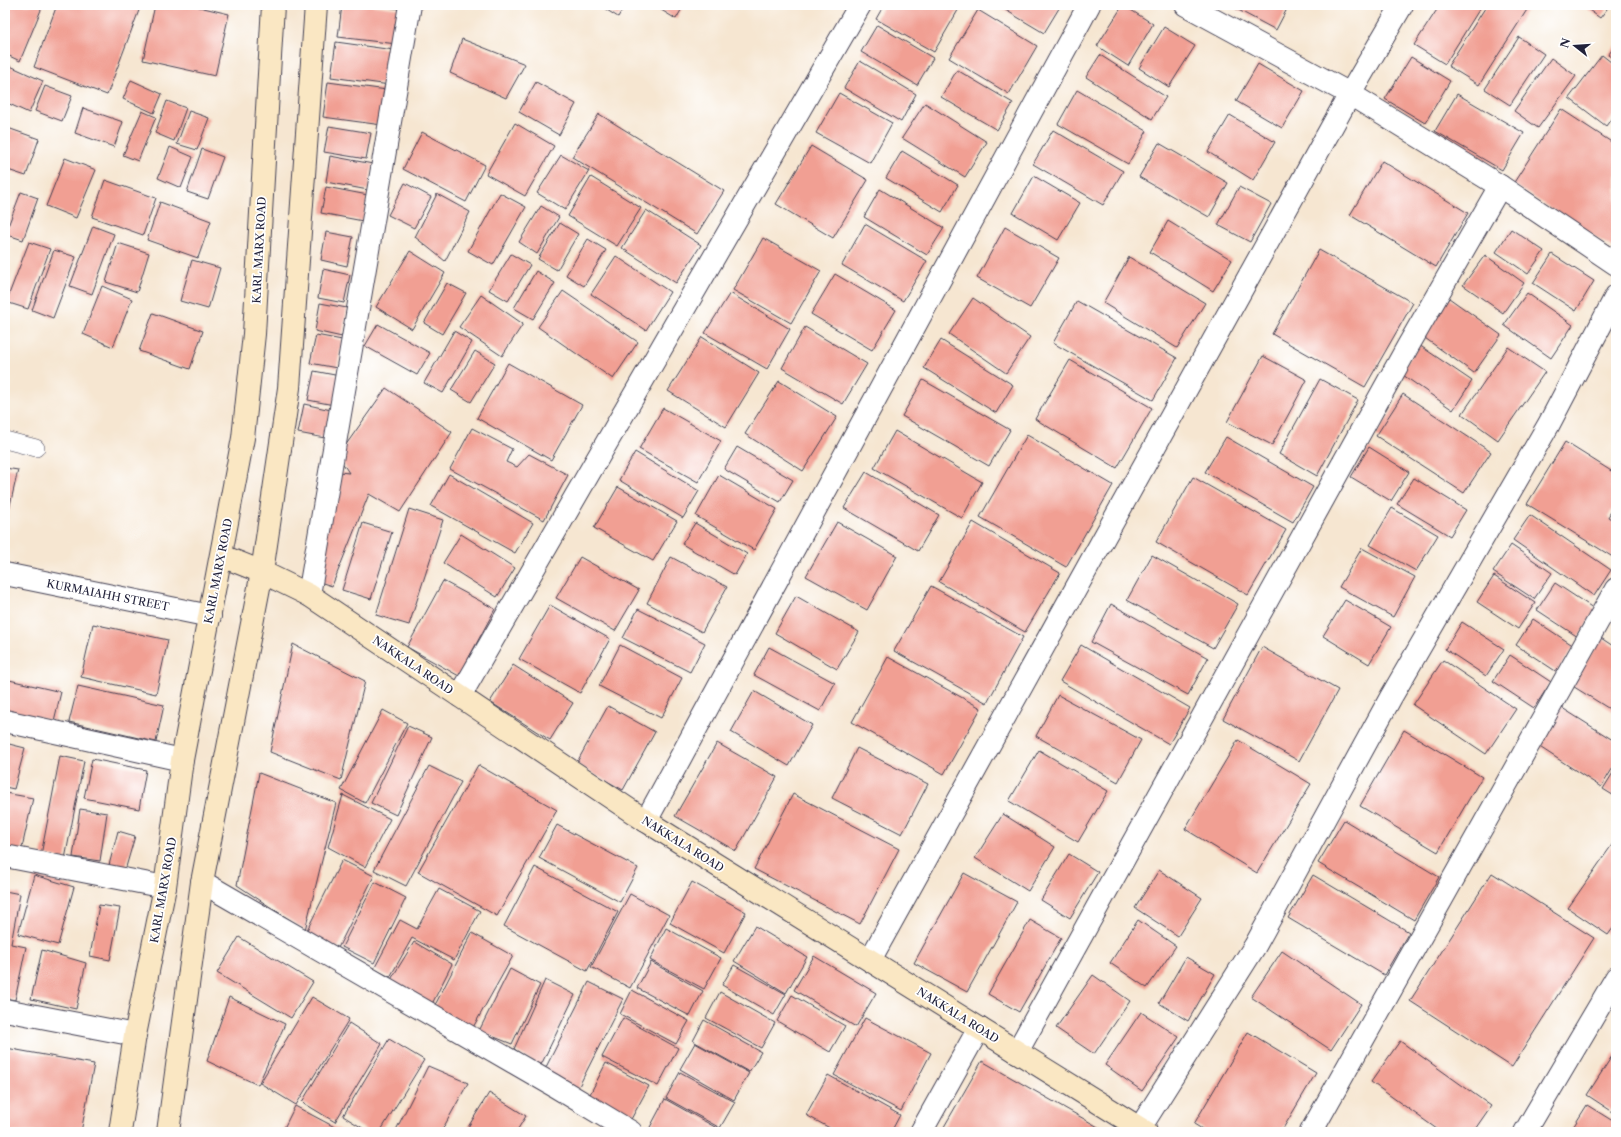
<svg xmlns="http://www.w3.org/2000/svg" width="1621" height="1137" font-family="'Libre Caslon Text',serif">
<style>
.building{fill:#f19f93}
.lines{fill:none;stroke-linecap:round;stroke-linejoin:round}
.lane-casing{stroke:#423f52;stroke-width:18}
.street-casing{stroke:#423f52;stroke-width:24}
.secondary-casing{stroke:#423f52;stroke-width:24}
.lane{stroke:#fff;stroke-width:17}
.street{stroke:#fff;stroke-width:22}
.secondary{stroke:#fae7c3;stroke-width:22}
.labels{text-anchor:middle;stroke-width:3.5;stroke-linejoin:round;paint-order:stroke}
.street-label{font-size:11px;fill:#22223b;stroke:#fff}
</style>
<rect width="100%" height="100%" fill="#fff"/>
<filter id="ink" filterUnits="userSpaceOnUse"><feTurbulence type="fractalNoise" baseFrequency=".025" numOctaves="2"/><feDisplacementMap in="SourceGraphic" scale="8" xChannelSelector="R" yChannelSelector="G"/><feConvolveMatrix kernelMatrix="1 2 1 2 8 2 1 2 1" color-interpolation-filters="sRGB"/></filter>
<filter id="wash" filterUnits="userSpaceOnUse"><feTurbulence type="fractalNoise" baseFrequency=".012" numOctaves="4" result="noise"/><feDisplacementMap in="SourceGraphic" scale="16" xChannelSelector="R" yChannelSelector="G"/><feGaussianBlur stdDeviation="0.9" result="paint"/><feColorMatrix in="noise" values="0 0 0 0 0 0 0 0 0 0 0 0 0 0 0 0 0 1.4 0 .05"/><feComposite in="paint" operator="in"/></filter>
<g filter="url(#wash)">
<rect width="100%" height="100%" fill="#f6e6d1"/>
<g id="blocks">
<g class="building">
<path d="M5 5H43L20 61 5 54Z"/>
<path d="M57 5H141L107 95 34 67Z"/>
<path d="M155 5H191L229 14 215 76 143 60Z"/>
<path d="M342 5H370L402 9 397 44 338 37Z"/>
<path d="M599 5H625L618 17Z"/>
<path d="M660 5H684L676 19 658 8Z"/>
<path d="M884 5H961L934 52 876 19Z"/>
<path d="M997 5H1061L1044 33Z"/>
<path d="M1123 5 1153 24 1128 66 1097 46Z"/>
<path d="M1229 5H1289L1276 30Z"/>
<path d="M1440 5H1482L1445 64 1414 45Z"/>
<path d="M1487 5H1530L1479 85 1448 66Z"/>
<path d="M1582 5H1610L1600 18Z"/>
<path d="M978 10 1037 46 1009 94 949 58Z"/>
<path d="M877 25 933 58 917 85 861 52Z"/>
<path d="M1164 27 1195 46 1169 87 1139 68Z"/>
<path d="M1519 37 1544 54 1510 105 1485 89Z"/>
<path d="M462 39 525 64 506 98 450 73Z"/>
<path d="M336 42 394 50 390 85 331 77Z"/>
<path d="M1616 45V61L1608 55Z"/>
<path d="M1100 55 1166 97 1152 119 1086 77Z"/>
<path d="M1602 55 1616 66V112L1606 126 1569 98Z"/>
<path d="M1411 57 1450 81 1425 123 1385 99Z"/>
<path d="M1551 58 1576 76 1538 128 1514 111Z"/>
<path d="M860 61 916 94 901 122 844 88Z"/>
<path d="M1258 64 1304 91 1282 128 1236 101Z"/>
<path d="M8 65 43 81 29 113 5 102V72Z"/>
<path d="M957 70 1013 103 997 130 941 97Z"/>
<path d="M131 80 162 94 154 113 123 99Z"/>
<path d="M328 82 387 90 382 125 323 117Z"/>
<path d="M536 82 576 104 559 135 519 112Z"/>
<path d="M45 86 72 96 62 121 35 111Z"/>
<path d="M1077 90 1147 131 1128 164 1058 124Z"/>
<path d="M839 93 892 123 870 163 816 133Z"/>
<path d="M1457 94 1524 133 1502 170 1435 131Z"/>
<path d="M167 101 186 108 174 141 155 133Z"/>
<path d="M925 103 987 142 965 177 902 138Z"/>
<path d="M83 108 123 122 114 147 75 133Z"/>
<path d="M1561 109 1616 145V244L1613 248 1513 184Z"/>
<path d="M142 111 156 117 138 161 123 155Z"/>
<path d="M189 111 209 118 197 150 177 144Z"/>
<path d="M599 114 724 191 697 234 572 157Z"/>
<path d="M1230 115 1275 142 1253 180 1208 152Z"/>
<path d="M515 123 554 146 525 196 486 174Z"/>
<path d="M329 126 371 133 366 159 324 152Z"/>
<path d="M5 127 39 139 26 176 5 169Z"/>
<path d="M1053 130 1123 171 1103 205 1033 164Z"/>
<path d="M422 132 485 165 466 202 403 169Z"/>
<path d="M1159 143 1228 183 1209 217 1139 177Z"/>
<path d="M811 146 868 180 833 238 776 204Z"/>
<path d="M170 147 193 157 181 188 158 178Z"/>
<path d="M202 149 223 157 208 199 187 192Z"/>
<path d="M902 151 958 185 942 212 886 178Z"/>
<path d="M561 155 589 171 565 210 537 193Z"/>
<path d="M330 156 373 164 368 190 326 182Z"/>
<path d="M65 158 96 170 76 218 46 206Z"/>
<path d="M1382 161 1468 213 1436 267 1350 215Z"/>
<path d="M1034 176 1080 203 1058 240 1013 213Z"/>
<path d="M591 177 641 208 617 246 568 216Z"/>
<path d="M105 180 156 198 143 235 92 217Z"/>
<path d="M405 183 431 197 414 228 388 215Z"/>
<path d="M326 187 368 195 363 221 321 213Z"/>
<path d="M1239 187 1271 204 1250 242 1218 225Z"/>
<path d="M880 189 944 228 927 255 864 217Z"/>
<path d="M21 192 38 198 23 240 5 234Z"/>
<path d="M500 193 526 207 493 265 468 251Z"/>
<path d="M437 194 470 212 445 261 415 237Z"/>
<path d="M160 202 211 221 198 258 147 240Z"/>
<path d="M541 206 559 217 537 254 519 242Z"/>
<path d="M646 210 701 245 676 283 622 248Z"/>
<path d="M1168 221 1232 260 1213 291 1150 252Z"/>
<path d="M560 223 578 234 557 270 538 259Z"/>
<path d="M865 224 927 261 903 301 842 265Z"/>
<path d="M93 226 114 234 92 294 70 286Z"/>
<path d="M1005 227 1059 258 1030 308 977 278Z"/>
<path d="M1511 229 1544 251 1528 274 1496 252Z"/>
<path d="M326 232 353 237 347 266 321 260Z"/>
<path d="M763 238 821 271 791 323 733 290Z"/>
<path d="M588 239 606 250 584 286 566 275Z"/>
<path d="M29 242 50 249 28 309 6 302Z"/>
<path d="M118 243 149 253 137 292 106 282Z"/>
<path d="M54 250 76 257 53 318 32 310Z"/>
<path d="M1319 250 1413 303 1365 387 1272 334Z"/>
<path d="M410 251 445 273 412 329 376 307Z"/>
<path d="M511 254 530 265 508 301 489 290Z"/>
<path d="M1552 254 1594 281 1576 311 1533 283Z"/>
<path d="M1485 255 1524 283 1503 313 1463 285Z"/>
<path d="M616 256 670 292 646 330 591 294Z"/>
<path d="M1129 257 1205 303 1177 348 1103 303Z"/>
<path d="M192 260 220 268 208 309 180 301Z"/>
<path d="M323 269 350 275 344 303 318 298Z"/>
<path d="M536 271 555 283 533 319 514 308Z"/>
<path d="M835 274 896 310 872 350 811 314Z"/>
<path d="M447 283 466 293 442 334 424 323Z"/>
<path d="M102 286 132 299 113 347 83 334Z"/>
<path d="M563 291 638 342 613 379 538 327Z"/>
<path d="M730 293 790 329 767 369 705 333Z"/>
<path d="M1527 293 1573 325 1551 358 1504 325Z"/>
<path d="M481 295 523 324 502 356 459 327Z"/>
<path d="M973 298 1030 337 1006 373 949 334Z"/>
<path d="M1449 298 1501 335 1474 373 1422 336Z"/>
<path d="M1077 301 1177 358 1153 400 1053 343Z"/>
<path d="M320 303 347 308 342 337 315 331Z"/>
<path d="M153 313 203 331 190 369 139 351Z"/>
<path d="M378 324 430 353 417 375 365 346Z"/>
<path d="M805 327 867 364 843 404 782 368Z"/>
<path d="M454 331 472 342 443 393 424 383Z"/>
<path d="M316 335 342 340 337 368 310 363Z"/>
<path d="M702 337 759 373 726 427 668 391Z"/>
<path d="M941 340 1013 385 996 413 924 368Z"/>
<path d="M1419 345 1472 381 1453 410 1400 373Z"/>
<path d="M1508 347 1545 372 1498 440 1462 414Z"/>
<path d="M475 351 495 363 471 402 451 390Z"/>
<path d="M1263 356 1307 380 1272 445 1227 422Z"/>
<path d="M1070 360 1152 408 1117 468 1035 419Z"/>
<path d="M508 363 582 405 551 460 477 418Z"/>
<path d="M314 371 340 376 334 405 308 400Z"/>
<path d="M1320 379 1358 400 1317 476 1279 454Z"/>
<path d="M923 380 1010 430 989 466 902 416Z"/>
<path d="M779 381 837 417 803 471 745 434Z"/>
<path d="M386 388 452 432 400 512 369 494 332 586 304 577 339 472 349 473 338 456Z"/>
<path d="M1403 394 1491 452 1464 493 1376 436Z"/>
<path d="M304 404 331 410 325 438 298 433Z"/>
<path d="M663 408 721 441 698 482 639 449Z"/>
<path d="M472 428 512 449 506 462 517 467 529 454 568 475 544 520 450 469Z"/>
<path d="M895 431 982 482 962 518 874 468Z"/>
<path d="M1027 435 1113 485 1066 567 980 517Z"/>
<path d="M1226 437 1313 487 1293 522 1205 472Z"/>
<path d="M1565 442 1616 474V503L1608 517 1616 522V559L1527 504Z"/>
<path d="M737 447 793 480 780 502 724 469Z"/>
<path d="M1369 447 1409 472 1391 501 1351 477Z"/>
<path d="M635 452 699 491 683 518 619 480Z"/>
<path d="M5 468 18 470 6 523H5Z"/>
<path d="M866 472 939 515 918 551 844 508Z"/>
<path d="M449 474 533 523 515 553 431 506Z"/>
<path d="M719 475 777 509 754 550 696 516Z"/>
<path d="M1193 477 1286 530 1248 595 1156 542Z"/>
<path d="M1414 478 1466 510 1450 536 1397 504Z"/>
<path d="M618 487 677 521 653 561 594 528Z"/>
<path d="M1392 508 1438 535 1416 571 1370 545Z"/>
<path d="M409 509 443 520 409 625 376 615Z"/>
<path d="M1530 515 1611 570 1594 596 1513 540Z"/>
<path d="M837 522 897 556 867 610 806 576Z"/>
<path d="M973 522 1060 573 1025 632 939 582Z"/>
<path d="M363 523 392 532 371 599 342 590Z"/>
<path d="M695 523 747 554 735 575 682 544Z"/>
<path d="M461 534 515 568 497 597 443 563Z"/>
<path d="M1511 545 1552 573 1534 599 1493 572Z"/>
<path d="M1362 548 1415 577 1393 617 1339 587Z"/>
<path d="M1152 555 1238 604 1213 648 1127 600Z"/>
<path d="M580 557 639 590 615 631 556 598Z"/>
<path d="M671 557 727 587 702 632 647 603Z"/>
<path d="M1494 576 1535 603 1518 629 1477 602Z"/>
<path d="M443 581 495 609 459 676 407 647Z"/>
<path d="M1555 583 1596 610 1578 637 1537 610Z"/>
<path d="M931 586 1023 637 987 703 894 651Z"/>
<path d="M796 596 859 632 837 669 775 633Z"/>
<path d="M1345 600 1391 627 1369 664 1323 636Z"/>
<path d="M1111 604 1208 658 1188 695 1091 642Z"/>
<path d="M550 605 610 639 580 693 519 659Z"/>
<path d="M638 609 705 643 690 672 623 638Z"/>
<path d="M1533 619 1574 646 1557 672 1516 645Z"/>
<path d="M1462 622 1504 649 1486 676 1445 649Z"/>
<path d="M93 624 168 640 156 694 81 677Z"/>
<path d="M1601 638 1616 648V713L1571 685Z"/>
<path d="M293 644 365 681 341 780 270 752Z"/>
<path d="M620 645 682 678 661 718 599 686Z"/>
<path d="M1081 645 1190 708 1169 744 1060 681Z"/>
<path d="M769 647 835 683 820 711 754 675Z"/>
<path d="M1262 647 1338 690 1299 761 1223 719Z"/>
<path d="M1510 655 1551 682 1534 708 1493 681Z"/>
<path d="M888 657 981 708 944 774 852 722Z"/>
<path d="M1443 660 1516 709 1486 754 1413 705Z"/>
<path d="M513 665 573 703 550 740 490 702Z"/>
<path d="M5 679 61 692 54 721 5 710Z"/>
<path d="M78 686 164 705 156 742 69 722Z"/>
<path d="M754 691 812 725 789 766 731 732Z"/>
<path d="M1058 695 1141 740 1118 782 1036 736Z"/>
<path d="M608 706 655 732 623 790 576 764Z"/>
<path d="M1559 706 1616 742V763L1601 787 1535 744Z"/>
<path d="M383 710 407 723 365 803 341 790Z"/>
<path d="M408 726 432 737 396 815 371 803Z"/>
<path d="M1404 730 1482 777 1438 852 1360 806Z"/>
<path d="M1238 740 1311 784 1257 873 1185 829Z"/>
<path d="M5 743 25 748 14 789 5 787Z"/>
<path d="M717 743 777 777 736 851 675 816Z"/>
<path d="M857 748 928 784 902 834 832 798Z"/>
<path d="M1039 750 1108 791 1078 842 1009 801Z"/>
<path d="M60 756 84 761 65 859 41 855Z"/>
<path d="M92 759 146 770 139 809 84 798Z"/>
<path d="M478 765 557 810 497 916 418 872Z"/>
<path d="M429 766 461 782 406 886 374 870Z"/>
<path d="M1616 768V797L1603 789Z"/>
<path d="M259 773 336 803 305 930 237 885Z"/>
<path d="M5 793 33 798 21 852 5 849Z"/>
<path d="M793 794 899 849 860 924 754 869Z"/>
<path d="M343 795 390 819 365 867 328 847Z"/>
<path d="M80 809 107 813 100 861 73 857Z"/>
<path d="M1003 814 1055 847 1028 891 975 858Z"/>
<path d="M1344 820 1439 877 1414 920 1318 863Z"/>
<path d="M557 825 638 868 620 902 539 858Z"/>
<path d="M118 831 135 836 124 874 108 869Z"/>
<path d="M1616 839V924L1608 935 1568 908Z"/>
<path d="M1069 854 1098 872 1070 918 1041 900Z"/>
<path d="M342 860 374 876 338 948 306 932Z"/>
<path d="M535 867 618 912 587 971 504 926Z"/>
<path d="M1159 870 1202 898 1178 936 1135 908Z"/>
<path d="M964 873 1017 902 967 992 914 963Z"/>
<path d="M1492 873 1594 938 1512 1067 1410 1001Z"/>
<path d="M34 875 74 887 58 945 18 934Z"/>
<path d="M1313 875 1409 932 1384 975 1288 918Z"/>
<path d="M375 882 406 898 374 963 342 947Z"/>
<path d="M692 882 746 912 724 953 670 923Z"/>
<path d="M439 889 480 911 454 960 412 938 390 977 374 969 400 920 417 929Z"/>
<path d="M5 891 20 894 11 944 26 947 15 1000 5 998Z"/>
<path d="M630 894 669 915 630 988 591 967Z"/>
<path d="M99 905 120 908 110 960 90 956Z"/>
<path d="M1030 920 1061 938 1019 1012 988 994Z"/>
<path d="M1138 920 1176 946 1147 988 1110 963Z"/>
<path d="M755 926 807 957 786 993 734 961Z"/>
<path d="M666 928 721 958 704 989 650 960Z"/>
<path d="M472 933 513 956 471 1031 433 1009Z"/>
<path d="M239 937 313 982 291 1018 217 973Z"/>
<path d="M414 942 452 964 432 1004 390 981Z"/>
<path d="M42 950 86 963 76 1009 31 999Z"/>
<path d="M1282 951 1361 1004 1331 1050 1251 997Z"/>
<path d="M814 956 876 993 856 1027 794 990Z"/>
<path d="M1186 957 1215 974 1188 1021 1159 1003Z"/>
<path d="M651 962 703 991 690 1016 637 988Z"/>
<path d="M734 965 786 994 774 1015 722 985Z"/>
<path d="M510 969 540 985 512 1044 479 1031Z"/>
<path d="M1093 975 1130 1001 1094 1054 1056 1028Z"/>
<path d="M545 980 575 995 540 1067 514 1049Z"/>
<path d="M589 982 623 999 575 1094 543 1073Z"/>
<path d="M632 990 689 1021 676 1044 620 1014Z"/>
<path d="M720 992 775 1023 761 1048 706 1018Z"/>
<path d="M792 995 845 1026 830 1052 777 1021Z"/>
<path d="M229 997 285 1024 258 1085 207 1061Z"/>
<path d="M312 997 349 1019 296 1105 260 1083Z"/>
<path d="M1141 1012 1179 1037 1142 1091 1105 1065Z"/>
<path d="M623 1018 678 1048 658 1086 602 1057Z"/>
<path d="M865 1018 931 1053 901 1111 834 1075Z"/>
<path d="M704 1020 761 1052 749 1072 693 1041Z"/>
<path d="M349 1023 382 1044 335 1122 302 1102Z"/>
<path d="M1248 1032 1316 1073 1281 1132H1207L1194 1124Z"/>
<path d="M389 1039 424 1060 380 1132H369L343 1116Z"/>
<path d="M1400 1041 1491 1106 1473 1132H1441L1371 1082Z"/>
<path d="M695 1043 749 1073 734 1100 680 1069Z"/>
<path d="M6 1048 94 1064 81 1132H5Z"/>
<path d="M1614 1053 1616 1054V1114L1587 1095Z"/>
<path d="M982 1061 1107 1132H941Z"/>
<path d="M606 1063 649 1086 629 1123 587 1100Z"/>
<path d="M428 1066 468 1083 441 1132H395Z"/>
<path d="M680 1072 735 1102 720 1128 666 1098Z"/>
<path d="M828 1075 900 1115 891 1132H837L806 1115Z"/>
<path d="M489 1093 526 1116 516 1132H465Z"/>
<path d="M665 1099 722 1131 721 1132H649L648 1131Z"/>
<path d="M1587 1105 1616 1123V1132H1570Z"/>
<path d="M295 1106 344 1132H282Z"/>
</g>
</g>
</g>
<g filter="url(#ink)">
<use href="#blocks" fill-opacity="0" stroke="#423f52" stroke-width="1"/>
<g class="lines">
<g class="lane-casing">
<path id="lane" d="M5 440 36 448"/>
</g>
<g class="street-casing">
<g id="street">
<path d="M1186 5 1350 94 1500 186 1616 264"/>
<path d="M5 574 210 616"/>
<path d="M309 595 410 5"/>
<path d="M460 696 860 5"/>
<path d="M5 721 182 760"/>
<path d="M646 821 1089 5"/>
<path d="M5 856 165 887"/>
<path d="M202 882 553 1085 631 1132"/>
<path d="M870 960 1350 94 1402 5"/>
<path d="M5 1010 135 1035"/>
<path d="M1017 1052 1408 346 1500 186"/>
<path d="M1140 1128 1255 946 1391 697 1549 424 1616 296"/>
<path d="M921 1132 979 1028"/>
<path d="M1311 1132 1616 589"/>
<path d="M1525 1132 1616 978"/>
</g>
</g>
<g class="secondary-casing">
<g id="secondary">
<path d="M222 556 262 572 309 595 646 821 1146 1132"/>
<path d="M120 1132 135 1035 165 887 182 760 243 438 254 334 273 5"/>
<path d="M168 1132 202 882 262 572 289 388 316 5"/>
</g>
</g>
<use href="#lane" class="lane"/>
<use href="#street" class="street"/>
<use href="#secondary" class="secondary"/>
</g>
</g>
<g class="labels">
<g class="street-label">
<text transform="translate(259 250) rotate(-87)" y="4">KARL MARX ROAD</text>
<text transform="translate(218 571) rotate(-79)" y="4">KARL MARX ROAD</text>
<text transform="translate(108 595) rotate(11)" y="4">KURMAIAHH STREET</text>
<text transform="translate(413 665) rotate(34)" y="4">NAKKALA ROAD</text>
<text transform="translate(683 844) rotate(32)" y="4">NAKKALA ROAD</text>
<text transform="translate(163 890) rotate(-80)" y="4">KARL MARX ROAD</text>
<text transform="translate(958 1015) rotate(32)" y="4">NAKKALA ROAD</text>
</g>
</g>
<rect width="1621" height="1137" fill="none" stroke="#fff" stroke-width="20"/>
<g transform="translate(1575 46) rotate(287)" stroke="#ffffff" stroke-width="3" paint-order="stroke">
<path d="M0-3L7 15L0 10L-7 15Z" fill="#22223b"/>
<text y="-6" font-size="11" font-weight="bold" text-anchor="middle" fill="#22223b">N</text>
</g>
</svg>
